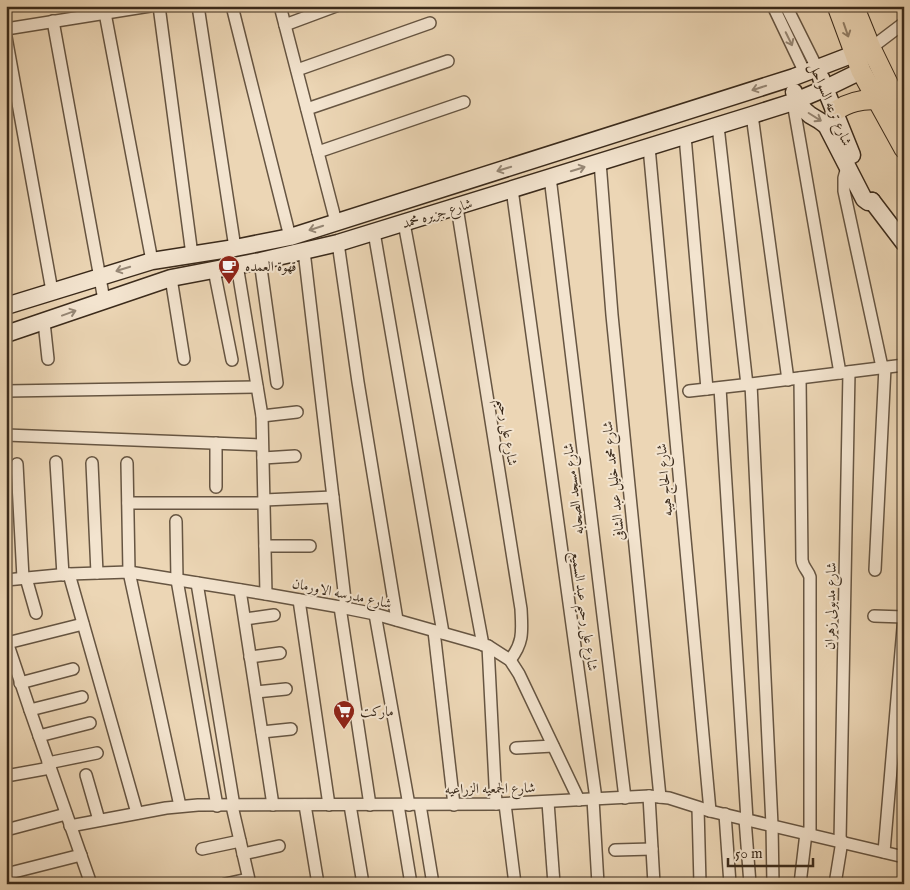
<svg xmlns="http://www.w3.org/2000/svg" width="910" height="890" font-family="'IM FELL English',Amiri,serif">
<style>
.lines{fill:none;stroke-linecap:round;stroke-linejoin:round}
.minor-casing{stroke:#665542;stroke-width:14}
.secondary-casing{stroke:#3a2a1b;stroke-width:19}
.primary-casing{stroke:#3a2a1b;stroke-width:21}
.minor{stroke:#f3e4cf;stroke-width:11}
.secondary{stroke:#f3e4cf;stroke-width:16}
.primary{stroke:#ecd6b5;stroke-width:19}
.oneway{stroke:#938068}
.oneway2{stroke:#968775}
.labels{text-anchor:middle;stroke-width:4;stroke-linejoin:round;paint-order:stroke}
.street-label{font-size:14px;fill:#3a2a1b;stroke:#f3e4cf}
.poi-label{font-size:14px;fill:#3a2a1b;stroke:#f3e4cf;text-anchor:start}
</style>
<rect width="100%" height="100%" fill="#ecd6b5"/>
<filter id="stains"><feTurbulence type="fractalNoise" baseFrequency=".004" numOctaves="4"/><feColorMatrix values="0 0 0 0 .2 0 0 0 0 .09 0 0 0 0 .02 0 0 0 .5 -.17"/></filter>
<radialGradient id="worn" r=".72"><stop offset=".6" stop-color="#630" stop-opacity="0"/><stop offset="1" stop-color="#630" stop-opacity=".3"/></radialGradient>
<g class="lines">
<g class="minor-casing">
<g id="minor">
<path d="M159 6 192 255"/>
<path d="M198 6 235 248"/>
<path d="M232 6 290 237"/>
<path d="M280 6 336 222"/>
<path d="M773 6 805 73"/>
<path d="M786 6 817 68"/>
<path d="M105 13 152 261"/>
<path d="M53 21 104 300"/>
<path d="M285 25 336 6"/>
<path d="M6 29 150 6"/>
<path d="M6 37 52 291"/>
<path d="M871 48 904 23"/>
<path d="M297 70 430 23"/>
<path d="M793 102 840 373"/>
<path d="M307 109 448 61"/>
<path d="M752 115 788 380"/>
<path d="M718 126 747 385"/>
<path d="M685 136 707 389"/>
<path d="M649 147 710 811"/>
<path d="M318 152 464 102"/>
<path d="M600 162 612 315 660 797"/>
<path d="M847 167 844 178V191L882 367"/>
<path d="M550 177 625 798"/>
<path d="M512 189 596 799"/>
<path d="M457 207 521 609C522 631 524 642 510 660"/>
<path d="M404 223 483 645"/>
<path d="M374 232 443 633"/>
<path d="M338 243 358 382 397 620"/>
<path d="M304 251 346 608"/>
<path d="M260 261 277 383"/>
<path d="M237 265 262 416 266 594"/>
<path d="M214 270 232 360"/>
<path d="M171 278 184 359"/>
<path d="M44 322 48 359"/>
<path d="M800 378 802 560C803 568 808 570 810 577V834"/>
<path d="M751 384 772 825 773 884"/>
<path d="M720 388 747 820"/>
<path d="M6 391 257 387"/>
<path d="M689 391 751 384 904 365"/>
<path d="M262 416 297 412"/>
<path d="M6 435 262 445"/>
<path d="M216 443V487"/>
<path d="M263 458 295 456"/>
<path d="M56 462 63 575"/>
<path d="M92 463 97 573"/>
<path d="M127 463 129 572 180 806"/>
<path d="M17 464 23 578"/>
<path d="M264 500 333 497"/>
<path d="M128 503H264"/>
<path d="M176 521 177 580 217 806"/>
<path d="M265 546H310"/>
<path d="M875 570 885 367"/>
<path d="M69 574 137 813"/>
<path d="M26 578 36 613"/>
<path d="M6 580 69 574 129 572 266 594 340 607 375 614 488 646 510 660 519 674 579 800"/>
<path d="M197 583 234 806"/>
<path d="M240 590 273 805"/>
<path d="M299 600 329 805"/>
<path d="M340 607 370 805"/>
<path d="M375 614 409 805"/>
<path d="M874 616 904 617"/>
<path d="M245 619 274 615"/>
<path d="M434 631 454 805"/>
<path d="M6 639 30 710 91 884"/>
<path d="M7 643 83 624"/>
<path d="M488 646 496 804"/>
<path d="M250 657 280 653"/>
<path d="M20 683 73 669"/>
<path d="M256 692 286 689"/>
<path d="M30 710 82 697"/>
<path d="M262 732 291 729"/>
<path d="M39 736 90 723"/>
<path d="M516 748 553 746"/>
<path d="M48 763 97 753"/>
<path d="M86 775 99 820"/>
<path d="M6 776 50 768"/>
<path d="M649 796 654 884"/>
<path d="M593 799 598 884"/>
<path d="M548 802 554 884"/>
<path d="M505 804 515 884"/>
<path d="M305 805 318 884"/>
<path d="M350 805 363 884"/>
<path d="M398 805 411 884"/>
<path d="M420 805 433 884"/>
<path d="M232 806 250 884"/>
<path d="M698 808 700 884"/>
<path d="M725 814 730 884"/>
<path d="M745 819 750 884"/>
<path d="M70 826 166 808 198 805 496 804 649 796 669 798 710 811 904 857"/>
<path d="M6 830 66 814"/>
<path d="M840 841 849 372"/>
<path d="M202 849 240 841"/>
<path d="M615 850 652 849"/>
<path d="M884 852 904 616"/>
<path d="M243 854 279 846"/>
<path d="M6 874 81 855"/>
<path d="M225 884 248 879"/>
<path d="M800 884 806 833"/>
<path d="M835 884 842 841"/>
</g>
</g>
<g class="secondary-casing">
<g id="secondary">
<path d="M821 78 852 155"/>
<path d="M794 92C797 101 802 109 810 115 816 119 822 121 827 127L864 199 868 202 872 201"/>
<path d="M872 201 904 243"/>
<path d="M6 306 152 261 235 248 290 237 794 77 854 54"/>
<path d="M6 334 171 278 260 261 338 243 752 115 793 102 826 88 861 71"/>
</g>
</g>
<g class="primary-casing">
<g id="primary">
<path d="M837 6 861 71 904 149"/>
<path d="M854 6 871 48 904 116"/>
<path d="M835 111C849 102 861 99 877 100"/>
</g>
</g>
<use href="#minor" class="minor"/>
<use href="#secondary" class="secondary"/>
<use href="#primary" class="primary"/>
</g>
<defs><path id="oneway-shaft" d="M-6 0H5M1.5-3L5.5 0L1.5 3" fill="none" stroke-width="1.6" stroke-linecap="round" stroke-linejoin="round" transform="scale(1.25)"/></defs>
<use class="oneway" href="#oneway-shaft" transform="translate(846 30) rotate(71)"/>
<g class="oneway2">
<use href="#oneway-shaft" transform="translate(789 39) rotate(64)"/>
<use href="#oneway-shaft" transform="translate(759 88) rotate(162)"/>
<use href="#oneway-shaft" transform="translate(815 117) rotate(32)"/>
<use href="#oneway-shaft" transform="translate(504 169) rotate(163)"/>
<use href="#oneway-shaft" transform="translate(578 169) rotate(-17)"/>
<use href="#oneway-shaft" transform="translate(316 228) rotate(162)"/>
<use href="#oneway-shaft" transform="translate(123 269) rotate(163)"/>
<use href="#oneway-shaft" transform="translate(69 313) rotate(-20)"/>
</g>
<defs>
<g id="cafe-pin" transform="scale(1.125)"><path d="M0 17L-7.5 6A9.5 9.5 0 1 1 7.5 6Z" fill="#8f2418" stroke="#f3e4cf"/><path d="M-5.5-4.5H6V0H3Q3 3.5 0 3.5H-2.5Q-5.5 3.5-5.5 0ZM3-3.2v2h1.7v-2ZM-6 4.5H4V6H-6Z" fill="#fff"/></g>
<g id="supermarket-pin" transform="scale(1.125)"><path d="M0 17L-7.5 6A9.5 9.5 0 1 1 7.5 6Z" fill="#8f2418" stroke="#f3e4cf"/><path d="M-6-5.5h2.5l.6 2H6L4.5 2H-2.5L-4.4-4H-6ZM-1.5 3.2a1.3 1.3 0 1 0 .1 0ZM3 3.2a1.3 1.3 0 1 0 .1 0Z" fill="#fff"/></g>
</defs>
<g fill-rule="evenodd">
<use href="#cafe-pin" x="229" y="266"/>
<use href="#supermarket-pin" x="344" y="711"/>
</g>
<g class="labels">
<g class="street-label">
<text transform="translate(831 104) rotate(67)" y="5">شارع ترعه السواحل</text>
<text transform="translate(437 213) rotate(-17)" y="5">شارع جزيره محمد</text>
<text transform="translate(508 432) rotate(81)" y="5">شارع على رحيم</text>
<text transform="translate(664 480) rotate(-95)" y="5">شارع الحاج هيبه</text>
<text transform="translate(613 481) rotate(-96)" y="5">شارع محمد خليل عبد الشافى</text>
<text transform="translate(573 489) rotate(-97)" y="5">شارع مسجد الصحابه</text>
<text transform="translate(342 593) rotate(12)" y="5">شارع مدرسه الاورمان</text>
<text transform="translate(830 606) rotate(-89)" y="5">شارع مدبولى زهران</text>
<text transform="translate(585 611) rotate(82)" y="5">شارع على رحيم عبد السميع</text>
<text transform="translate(490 788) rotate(-1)" y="5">شارع الجمعيه الزراعيه</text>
</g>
<g class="poi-label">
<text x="245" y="271">قهوة العمده</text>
<text x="360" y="716">ماركت</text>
</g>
</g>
<rect width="910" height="890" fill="none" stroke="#ecd6b5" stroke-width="25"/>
<rect x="8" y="8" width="895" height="875" fill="none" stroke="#3a2a1b" stroke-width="2.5"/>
<rect x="12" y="12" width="885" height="865" fill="none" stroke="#3a2a1b"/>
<path d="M728 858v8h85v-8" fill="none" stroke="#3a2a1b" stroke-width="2.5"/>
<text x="735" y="858" font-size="15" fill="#3a2a1b" stroke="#f3e4cf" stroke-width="4" paint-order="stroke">50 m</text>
<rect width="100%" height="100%" filter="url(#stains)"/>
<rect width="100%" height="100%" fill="url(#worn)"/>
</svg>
